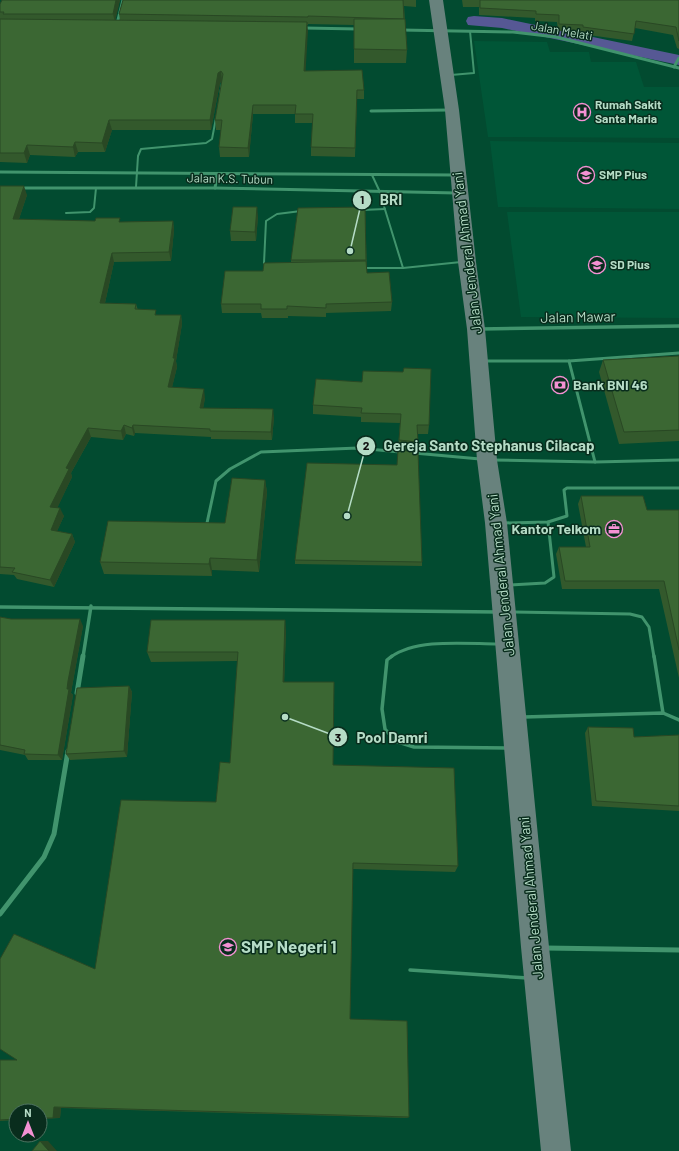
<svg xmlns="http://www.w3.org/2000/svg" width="679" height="1151" font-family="Barlow,sans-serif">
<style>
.built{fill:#005637}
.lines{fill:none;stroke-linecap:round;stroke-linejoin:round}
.canal{fill:#565894;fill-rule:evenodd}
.lane-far2{stroke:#41946d;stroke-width:2}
.lane-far1{stroke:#41946d;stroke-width:3}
.lane{stroke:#41946d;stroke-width:3.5}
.street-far2{stroke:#41946d;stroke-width:3}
.street-far1{stroke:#41946d;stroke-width:3.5}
.street{stroke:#41946d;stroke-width:5}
.secondary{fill:#68827d;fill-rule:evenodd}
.wall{fill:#33592c}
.shaded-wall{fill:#294824}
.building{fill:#3b6733;stroke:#294824}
.labels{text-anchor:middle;stroke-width:3;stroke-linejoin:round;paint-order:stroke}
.far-street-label{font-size:12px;fill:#b5dcc6;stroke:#092d1d}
.far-poi-label{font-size:12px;font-weight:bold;fill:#b5dcc6;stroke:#092d1d;text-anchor:start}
.street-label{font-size:14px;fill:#b5dcc6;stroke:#092d1d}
.poi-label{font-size:14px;font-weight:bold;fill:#b5dcc6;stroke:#092d1d;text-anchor:start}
.near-poi-label{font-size:17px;font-weight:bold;fill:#b5dcc6;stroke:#092d1d;text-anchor:start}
.leader{fill:none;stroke:#b5dcc6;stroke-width:1.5}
.callout-dot{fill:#b5dcc6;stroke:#092d1d;stroke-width:1.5}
.mark-label{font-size:12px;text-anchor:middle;font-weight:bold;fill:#111}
.callout-label{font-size:15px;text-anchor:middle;font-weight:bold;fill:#b5dcc6;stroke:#092d1d;stroke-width:3;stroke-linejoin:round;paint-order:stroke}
</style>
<rect width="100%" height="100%" fill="#024b30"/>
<g class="built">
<path d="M474 41 547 42 550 52H589L591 62H636L644 87H679V138L488 137Z"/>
<path d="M490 141 679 143V209L498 207Z"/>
<path d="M507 212H679V318L521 317Z"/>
</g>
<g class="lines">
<path class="canal" d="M474 16 502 18 679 55V65L502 28 468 25 466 21 468 17Z"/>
<g class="lane-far2">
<path d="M451 75 474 73 470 31"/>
<path d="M220 95 222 83"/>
<path d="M372 175 379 190 403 268 461 262"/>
<path d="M136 187 138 156 141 149 206 143 212 139 216 118"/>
<path d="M362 210 385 209"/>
<path d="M66 213 90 212 94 208 96 188"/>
<path d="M266 265 264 263 266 221 277 214 301 211"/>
<path d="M362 268H403"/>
</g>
<g class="lane-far1">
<path d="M485 361H569L679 353"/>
<path d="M569 361 595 462"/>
<path d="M414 453 480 459"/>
<path d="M493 460 595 462 679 460"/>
<path d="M207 523 216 481 230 469 261 452 358 448 400 452"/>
<path d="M504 523 548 522 567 516 564 490 567 488H679"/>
<path d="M510 585 545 583 554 577 548 522"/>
<path d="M514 612 630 614 642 617 649 627 654 657"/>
<path d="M391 657C417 638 467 644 498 644"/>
</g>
<g class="lane">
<path d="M392 656 387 660 382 709 385 729 395 741 414 747 508 748"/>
<path d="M654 656 663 713"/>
<path d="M524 717 663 713 679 720"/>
<path d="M410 970 528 978"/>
</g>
<g class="street-far2">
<path d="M117 24 123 0"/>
<path d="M304 28 359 29"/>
<path d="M401 30 513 32 556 37 679 68"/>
<path d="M674 67 679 58"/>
<path d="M371 111 449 110"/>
<path d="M0 172 456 175"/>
<path d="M20 188H215L457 193"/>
<path d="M215 188 217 175"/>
</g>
<g class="street-far1">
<path d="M481 329 679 326"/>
<path d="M0 607 498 612"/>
<path d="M83 657 91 606"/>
</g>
<g class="street">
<path d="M77 693 83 656"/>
<path d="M0 914 44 857 54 834 68 751"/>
<path d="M545 948 679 950"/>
</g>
<path class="secondary" d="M429 0H443L459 110 476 262 485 329 497 460 507 523 549 947 571 1151H541L521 947 485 523 477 460 467 329 458 262 445 110Z"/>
</g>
<g class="wall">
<path d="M120 0 115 20H120L119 14 123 0H416V7L404 6 407 50 406 63H354V25L308 24V25H307L305 71 364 90V99H357L355 157 311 156V147L313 123H295V114H253L249 157H220L219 147 221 130H216L215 120 222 81 220 83 211 130H112L105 152H78L75 157 30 155 27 163 0 162V4Z"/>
<path d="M462 0H679V49L677 48 673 35 635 28 632 41 581 34V32L558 31 557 22 535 21V18L479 15V7H463Z"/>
<path d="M0 186 27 195 19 219 121 222 173 221 174 230 171 261 114 262 105 303 136 304 138 310 157 315H181L182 324 176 361 177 367 172 387 205 398 203 408 274 417 272 440 211 439V437L135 433 134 436 126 434 123 440 91 437 71 473 72 477 57 508 64 516 57 531 72 534 75 542 54 587 17 579 14 575 0 574Z"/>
<path d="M365 207 367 273 392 302 391 311 326 313V317L288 316V318H262L261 313H222L221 304 263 271 291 262V260Z"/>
<path d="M258 216 256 241H231L230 231Z"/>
<path d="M679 356V441L619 444 599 372 603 360Z"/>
<path d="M316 379 429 425 428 434H418V442L417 450 398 449 400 423 361 422V417L313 414V405Z"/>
<path d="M265 480 267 492 259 572 212 570V576L104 574 100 562 225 523Z"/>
<path d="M581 496 647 510H679V678L659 589H562L556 554 559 547H586L578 504Z"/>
<path d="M295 560 422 562V566L295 564Z"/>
<path d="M0 617 11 619 83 626 72 687 71 693 73 695 62 760H28L25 755 0 750Z"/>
<path d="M286 630 284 682 333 765 458 866 455 872 353 869 350 1019 409 1117 407 1118 61 1108 60 1118 40 1119V1111H16V1120L0 1121V1060H17L95 969 216 802 230 763 238 661 151 662 147 652Z"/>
<path d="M129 686 132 692 127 757 70 760 66 754Z"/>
<path d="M588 727 634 737 679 735V811L592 806 585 733Z"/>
</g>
<g class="shaded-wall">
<path d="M116 0H120L115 22 113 14Z"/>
<path d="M307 22 308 31 305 81 304 71Z"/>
<path d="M221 71 222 81 220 83 211 130 210 120 218 73Z"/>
<path d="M253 105V114L249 157 248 148Z"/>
<path d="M109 120 112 130 105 152 102 143Z"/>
<path d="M75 142 78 152 75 157 73 147Z"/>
<path d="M27 145 30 155 27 163 24 153Z"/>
<path d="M24 186 27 195 16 228 13 219Z"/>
<path d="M257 207 258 216 256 241 255 232Z"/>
<path d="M173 221 174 230 171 261 169 252Z"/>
<path d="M112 253 114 262 103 312 100 303Z"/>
<path d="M181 315 182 324 176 361 177 367 170 396 168 387Z"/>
<path d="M204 389 205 398 202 416 200 408Z"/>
<path d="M273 409 274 417 272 440 271 432Z"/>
<path d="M124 425 126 434 123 440 121 431Z"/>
<path d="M133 425 135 433 134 436 132 428Z"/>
<path d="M88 428 91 437 71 473 72 477 54 515 50 507 66 468Z"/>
<path d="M265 480 267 492 259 572 257 560Z"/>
<path d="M60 508 64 516 54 538 51 530Z"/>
<path d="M72 534 75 542 54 587 50 580Z"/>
<path d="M210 558 212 570V576L209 564Z"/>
<path d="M80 619 83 626 72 687 71 693 73 695 62 760 58 755 68 681Z"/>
<path d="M285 620 286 630 284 691 283 682Z"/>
<path d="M129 686 132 692 127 757 124 751Z"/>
<path d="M54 1107 61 1108 60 1118H53Z"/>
<path d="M40 1141H48L57 1151H49Z"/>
</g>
<g class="building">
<path d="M2 0H116L113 14H3L4 12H0V4Z"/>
<path d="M123 0H403L404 19 308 16V17L119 14Z"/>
<path d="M480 0H679V41L676 27 636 21 634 34 583 27V25L559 24V15L536 14V11L480 8Z"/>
<path d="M0 19 307 22 304 71 362 70 364 90H357L355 148 311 147 313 114H295L296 105H253L248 148 219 147 222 120H215L223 74 221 71 218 73 210 120H109L102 143 75 142 73 147 27 145 24 153H0Z"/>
<path d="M354 19H405L407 50 354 49Z"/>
<path d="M0 186H24L13 219 95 221 96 218H120L119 222 173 221 169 252 112 253 100 303 136 304 135 309 156 310 155 315H181L173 358H175L168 387 204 389 200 408 273 409 271 432 210 431V429L133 425 132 428 124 425 121 431 88 428 66 468 69 469 50 507 60 508 51 530 72 534 50 580 12 572 15 568 0 567Z"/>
<path d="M233 207H257L255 232 230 231Z"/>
<path d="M365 207 366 260H291L298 208Z"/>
<path d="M366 261 367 273 389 272 392 302 326 304V308L287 306V309H261V304H221L225 271H263L264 263Z"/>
<path d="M679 356V430L624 432 603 360Z"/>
<path d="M404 368 431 369 429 425H417L418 442 399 440 401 414 361 413 362 408 313 405 316 379 362 382 363 371 403 372Z"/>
<path d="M398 450 418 452 422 562 295 560 307 463 397 465Z"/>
<path d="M232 478 265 480 257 560 210 558 209 564 100 562 108 521 225 523Z"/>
<path d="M581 496H643L647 510H679V650L664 581H565L559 547H590Z"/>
<path d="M0 617 11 619H80L68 681 67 689H69L58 755 24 754 25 750 0 745Z"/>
<path d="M151 620H285L283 682H334L333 765 454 768 458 866 353 863 350 1019 407 1021 409 1117 54 1107 53 1118H40V1111H16V1119L0 1120V1060H17L0 1049V959L14 934 95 969 121 800 216 802 220 762 230 763 238 652H147Z"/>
<path d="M129 686 124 751 66 754 77 688Z"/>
<path d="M588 727 633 728 634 737 679 735V806L596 801Z"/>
<path d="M40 1141 49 1151H32Z"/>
</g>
<defs>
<g id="hospital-ring" transform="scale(0.9)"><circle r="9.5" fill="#092d1d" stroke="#f491d3" stroke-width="1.5"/><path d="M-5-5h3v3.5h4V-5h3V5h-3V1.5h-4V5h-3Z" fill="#f491d3"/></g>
<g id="school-ring" transform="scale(0.9)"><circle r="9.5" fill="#092d1d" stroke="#f491d3" stroke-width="1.5"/><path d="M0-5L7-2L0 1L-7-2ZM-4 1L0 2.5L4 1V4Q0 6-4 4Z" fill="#f491d3"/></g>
<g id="bank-ring" transform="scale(0.9)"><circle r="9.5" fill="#092d1d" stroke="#f491d3" stroke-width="1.5"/><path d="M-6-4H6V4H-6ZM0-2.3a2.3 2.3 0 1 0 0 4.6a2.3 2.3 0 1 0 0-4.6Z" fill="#f491d3"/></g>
<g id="office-ring" transform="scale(0.9)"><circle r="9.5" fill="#092d1d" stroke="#f491d3" stroke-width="1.5"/><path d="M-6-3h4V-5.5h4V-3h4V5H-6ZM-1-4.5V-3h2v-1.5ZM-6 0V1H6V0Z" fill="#f491d3"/></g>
</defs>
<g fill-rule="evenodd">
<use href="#hospital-ring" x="582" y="112"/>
<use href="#school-ring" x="586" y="175"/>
<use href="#school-ring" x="597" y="265"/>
<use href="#bank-ring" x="560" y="385"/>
<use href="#office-ring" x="614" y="529"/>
<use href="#school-ring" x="228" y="947"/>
</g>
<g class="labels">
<g class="far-street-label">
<text transform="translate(562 31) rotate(10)" y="4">Jalan Melati</text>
<text transform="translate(230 179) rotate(1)" y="4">Jalan K.S. Tubun</text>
</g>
<g class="far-poi-label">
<text x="595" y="109">Rumah Sakit<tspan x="595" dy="14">Santa Maria</tspan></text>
<text x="599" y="179">SMP Pius</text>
<text x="610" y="269">SD Pius</text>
</g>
<g class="street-label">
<text transform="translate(467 253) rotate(-97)" y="5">Jalan Jenderal Ahmad Yani</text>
<text transform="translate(578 317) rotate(-1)" y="5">Jalan Mawar</text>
<text transform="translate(501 575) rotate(-96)" y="5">Jalan Jenderal Ahmad Yani</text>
<text transform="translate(531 898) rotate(-95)" y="5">Jalan Jenderal Ahmad Yani</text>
</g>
<g class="poi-label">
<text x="573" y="390">Bank BNI 46</text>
<text x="601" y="534" text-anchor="end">Kantor Telkom</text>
</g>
<g class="near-poi-label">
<text x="241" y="953">SMP Negeri 1</text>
</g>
</g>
<path class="leader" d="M350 251L362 200M347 516L366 446M285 717L338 737"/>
<g class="callout-dot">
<circle cx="350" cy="251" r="4"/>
<circle cx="347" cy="516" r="4"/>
<circle cx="285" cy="717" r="4"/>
<circle cx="362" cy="200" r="10"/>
<circle cx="366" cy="446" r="10"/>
<circle cx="338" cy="737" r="10"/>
</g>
<g class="mark-label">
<text x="362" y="204">1</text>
<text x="366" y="450">2</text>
<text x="338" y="742">3</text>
</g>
<g class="callout-label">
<text x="391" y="205">BRI</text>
<text x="489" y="451">Gereja Santo Stephanus Cilacap</text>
<text x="392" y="743">Pool Damri</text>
</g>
<g transform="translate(28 1123)"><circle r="19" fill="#092d1d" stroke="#4e7361"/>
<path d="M0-3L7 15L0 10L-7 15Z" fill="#f491d3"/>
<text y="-6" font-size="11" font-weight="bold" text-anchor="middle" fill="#b5dcc6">N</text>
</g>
</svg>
